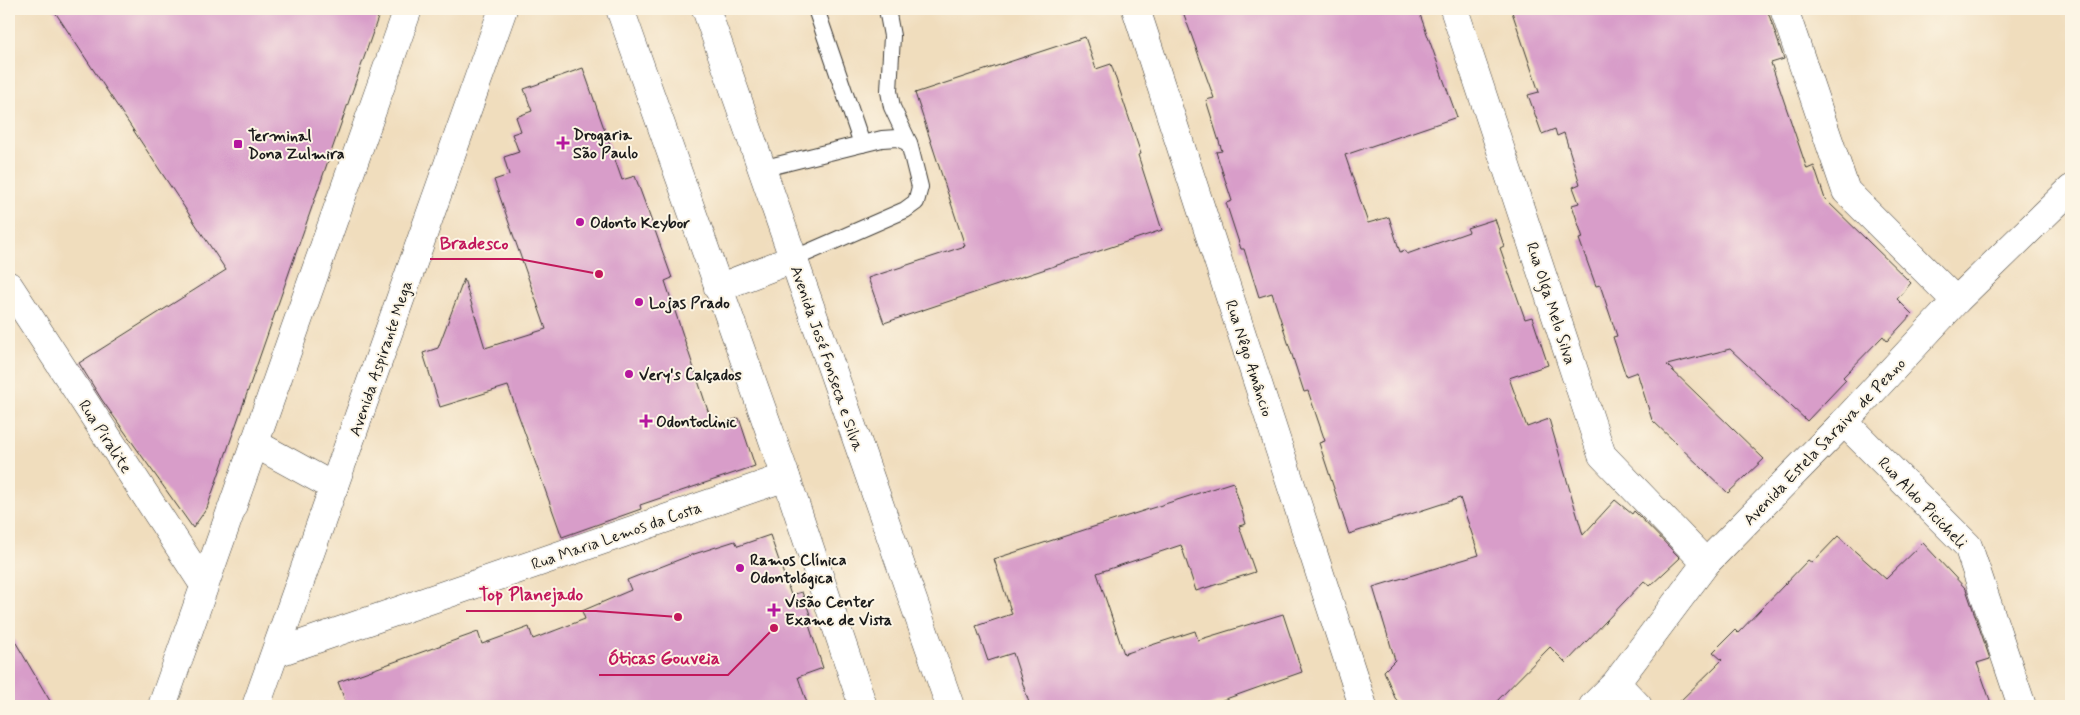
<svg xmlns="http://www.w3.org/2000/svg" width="2080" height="715" font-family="Mynerve,sans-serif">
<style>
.building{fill:#d89dc9}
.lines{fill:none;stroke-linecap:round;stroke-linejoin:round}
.service-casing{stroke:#3c3934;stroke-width:18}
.minor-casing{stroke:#3c3934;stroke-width:29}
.tertiary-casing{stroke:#3c3934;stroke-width:29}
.secondary-casing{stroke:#3c3934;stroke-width:29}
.service{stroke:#fff;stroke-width:16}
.minor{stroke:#fff;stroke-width:28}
.tertiary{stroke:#fff;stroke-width:28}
.secondary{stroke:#fff;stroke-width:28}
.poi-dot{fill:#b5179e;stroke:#fcf5e5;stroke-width:2}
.labels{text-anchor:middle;stroke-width:4;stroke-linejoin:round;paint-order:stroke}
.poi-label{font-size:16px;font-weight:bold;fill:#1c1c1c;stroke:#fcf5e5;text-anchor:start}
.street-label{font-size:16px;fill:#1c1c1c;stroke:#fcf5e5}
.leader{fill:none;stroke:#c2185b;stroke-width:2}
.callout-dot{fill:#c2185b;stroke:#fcf5e5;stroke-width:2}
.callout-label{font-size:18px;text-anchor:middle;font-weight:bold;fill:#c2185b;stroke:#fcf5e5;stroke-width:4;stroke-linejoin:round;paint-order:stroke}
</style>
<rect width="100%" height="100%" fill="#fcf5e5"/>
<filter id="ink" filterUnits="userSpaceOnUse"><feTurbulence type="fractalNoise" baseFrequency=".02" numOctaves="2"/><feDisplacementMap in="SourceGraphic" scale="10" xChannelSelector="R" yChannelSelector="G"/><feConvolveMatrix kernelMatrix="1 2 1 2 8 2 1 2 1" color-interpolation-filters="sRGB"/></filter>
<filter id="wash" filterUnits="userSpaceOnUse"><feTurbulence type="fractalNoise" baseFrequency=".0096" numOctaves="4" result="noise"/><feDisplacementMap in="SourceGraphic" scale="20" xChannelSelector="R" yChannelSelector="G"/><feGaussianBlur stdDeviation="1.12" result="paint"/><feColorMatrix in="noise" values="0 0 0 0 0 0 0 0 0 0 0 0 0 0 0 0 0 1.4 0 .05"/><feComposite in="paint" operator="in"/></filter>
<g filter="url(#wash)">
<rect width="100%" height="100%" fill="#f0ddbd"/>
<g id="blocks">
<g class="building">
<path d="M53 9H381L207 508 193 528 102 400 79 363 226 270Z"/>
<path d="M1182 9H1418L1457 117 1345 155 1368 223 1389 217 1400 252 1405 250 1407 254 1469 232 1467 228 1495 219 1504 246 1500 248 1525 319 1532 317 1548 365 1509 378 1527 427 1549 419 1583 535 1615 500 1632 514 1634 511 1680 558 1650 586 1644 581 1566 663 1550 647 1492 706H1402L1395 698 1384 671 1395 660 1373 587 1479 555 1460 498 1349 534 1319 443 1325 441 1308 391 1304 392 1272 293 1259 297 1244 249H1241L1226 203 1232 201 1216 152 1222 151 1206 100 1214 98Z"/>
<path d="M1511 9H1767L1784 59 1771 63 1807 169 1814 166 1825 199 1911 283 1897 299 1912 314 1887 341 1883 336 1843 377 1846 380 1807 421 1730 349 1667 365 1764 459 1728 493 1652 420 1637 372 1626 376 1613 337 1617 336 1600 285 1596 286 1579 239 1583 238 1572 205 1579 203 1573 187 1580 184 1564 133 1557 136 1555 129 1542 134 1528 95 1539 92Z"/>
<path d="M1085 37 1096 69 1111 64 1141 154 1138 155 1162 230 884 323 868 278 965 246 915 93Z"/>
<path d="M583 68 622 180 635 176 653 225 672 278 665 281 713 426 739 418 755 466 640 505 641 509 562 537 508 386 440 407 423 353 438 348 464 279 485 348 546 329 494 180 509 175 504 157 519 152 512 134 521 131 516 117 532 111 524 89Z"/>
<path d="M1233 482 1246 524 1239 526 1255 572 1196 591 1181 545 1097 573 1124 654 1195 631 1198 640 1283 614 1302 672 1206 706H1030L1013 653 988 661 976 626 1012 614 994 559Z"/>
<path d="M770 535 791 595 802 592 813 623 809 625 823 668 798 677 808 706H347L338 682 478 632 482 644 529 627 533 639 585 619 582 611 631 590 627 580 691 555 735 541 738 546Z"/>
<path d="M1838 536 1886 579 1923 543 1966 589 1990 659 1977 663 1992 706H1675L1722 660 1713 652 1735 630 1738 633 1808 560 1812 563Z"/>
<path d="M9 631 53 706H9Z"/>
</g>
</g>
</g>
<g filter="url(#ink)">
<use href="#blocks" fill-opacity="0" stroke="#3c3934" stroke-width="1"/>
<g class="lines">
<g class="service-casing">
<g id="service">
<path d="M816 9 862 144"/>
<path d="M887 9 892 36 889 91 892 107 909 143"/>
<path d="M761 169 882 139 897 138 909 143 920 187 916 202 905 210 793 259"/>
</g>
</g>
<g class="minor-casing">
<g id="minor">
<path d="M1136 9 1363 706"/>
<path d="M1454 9 1602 455 1706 563"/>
<path d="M1784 9 1846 191 1956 301"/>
<path d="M9 286 204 585"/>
<path d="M1844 422 1968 546 2022 706"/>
<path d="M276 653 786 477"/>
<path d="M1616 683 1638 706"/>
<path d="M1593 706 1616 683 1706 563 1844 422 1956 301 2071 189"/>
</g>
</g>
<g class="tertiary-casing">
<g id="tertiary">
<path d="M254 443 334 487"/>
<path d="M162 706 408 9"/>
<path d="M256 706 503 9"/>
</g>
</g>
<g class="secondary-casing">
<g id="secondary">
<path d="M620 9 786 477 863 706"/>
<path d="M706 9 950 706"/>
<path d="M718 288 793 259"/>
</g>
</g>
<use href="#service" class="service"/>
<use href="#minor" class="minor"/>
<use href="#tertiary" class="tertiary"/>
<use href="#secondary" class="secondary"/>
</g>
</g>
<g class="poi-dot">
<path d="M560.5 135.5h5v5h5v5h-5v5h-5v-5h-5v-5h5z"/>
<rect x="233" y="139" width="10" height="10" rx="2.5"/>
<circle cx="580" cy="222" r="5"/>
<circle cx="639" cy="302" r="5"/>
<circle cx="629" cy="374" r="5"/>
<path d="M643.5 413.5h5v5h5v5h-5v5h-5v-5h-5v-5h5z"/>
<circle cx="740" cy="568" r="5"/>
<path d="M771.5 602.5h5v5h5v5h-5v5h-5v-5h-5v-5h5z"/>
</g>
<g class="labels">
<g class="poi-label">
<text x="573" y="140">Drogaria<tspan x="573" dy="18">São Paulo</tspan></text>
<text x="248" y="141">Terminal<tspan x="248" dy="18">Dona Zulmira</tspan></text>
<text x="590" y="228">Odonto Keybor</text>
<text x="649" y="308">Lojas Prado</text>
<text x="639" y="380">Very's Calçados</text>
<text x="656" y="427">Odontoclinic</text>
<text x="750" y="565">Ramos Clínica<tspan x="750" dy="18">Odontológica</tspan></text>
<text x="785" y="607">Visão Center<tspan x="785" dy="18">Exame de Vista</tspan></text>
</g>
<g class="street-label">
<text transform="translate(1552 303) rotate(72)" y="6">Rua Olga Melo Silva</text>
<text transform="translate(380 358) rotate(-71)" y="6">Avenida Aspirante Mega</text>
<text transform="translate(828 358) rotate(71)" y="6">Avenida José Fonseca e Silva</text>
<text transform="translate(1250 358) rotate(72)" y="6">Rua Nêgo Amâncio</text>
<text transform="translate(106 436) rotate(57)" y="6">Rua Piralite</text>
<text transform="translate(1824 441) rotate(-46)" y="6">Avenida Estela Saraiva de Peano</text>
<text transform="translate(1923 502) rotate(46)" y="6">Rua Aldo Picicheli</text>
<text transform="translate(616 535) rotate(-19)" y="6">Rua Maria Lemos da Costa</text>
</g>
</g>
<path class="leader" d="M599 274L519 259H430M678 617L596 611H466M774 628L728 675H599"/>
<g class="callout-dot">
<circle cx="599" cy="274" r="5"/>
<circle cx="678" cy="617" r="5"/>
<circle cx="774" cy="628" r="5"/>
</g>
<g class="callout-label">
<text x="474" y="249">Bradesco</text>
<text x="531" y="600">Top Planejado</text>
<text x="664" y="664">Óticas Gouveia</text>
</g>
<rect width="2080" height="715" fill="none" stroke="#fcf5e5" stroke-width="30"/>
</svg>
